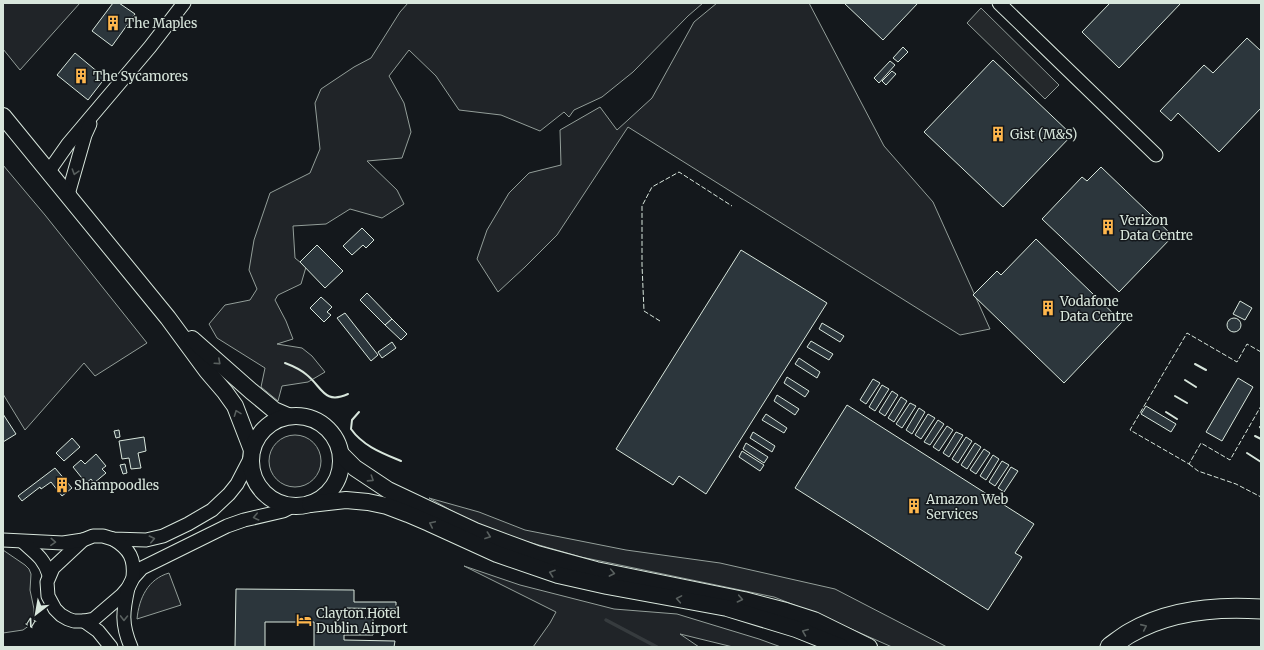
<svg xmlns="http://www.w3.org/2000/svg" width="1264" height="650" font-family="Merriweather,serif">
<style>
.green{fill:#202428;stroke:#939e99}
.parking{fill:#24282b;stroke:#939e99}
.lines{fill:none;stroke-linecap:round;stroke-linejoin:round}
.stream{stroke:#363b3e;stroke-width:3.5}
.building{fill:#2c363c;stroke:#d8e6dc}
.minor-casing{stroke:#d8e6dc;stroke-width:15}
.major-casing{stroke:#d8e6dc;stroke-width:18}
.highway-casing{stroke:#d8e6dc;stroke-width:21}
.minor{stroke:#14181c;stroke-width:13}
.major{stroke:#14181c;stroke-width:16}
.highway{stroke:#14181c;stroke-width:19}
.fence{stroke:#d8e6dc;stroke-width:1;stroke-dasharray:5 2;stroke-linecap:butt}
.wall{stroke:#d8e6dc;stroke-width:2}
.oneway{stroke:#59605f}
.labels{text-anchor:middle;stroke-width:3;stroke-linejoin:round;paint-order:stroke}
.poi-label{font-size:13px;fill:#d8e6dc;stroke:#14181c;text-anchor:start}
</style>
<rect width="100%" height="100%" fill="#14181c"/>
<g class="green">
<path d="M3 3H80L20 70 3 49Z"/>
<path d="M408 3H703L688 16 633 72 602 97 574 110 569 117 564 112 540 131 501 115 459 110 436 76 409 50 389 76 404 103 411 132 402 158 367 161 397 190 404 204 382 218 350 209 326 224 293 226 295 258 306 267 301 284 278 295 275 300 286 321 293 339 277 344 302 348 312 356 325 372 308 382 282 386 278 401 261 387 265 368 217 338 209 324 225 305 250 300 257 289 249 270 254 240 270 193 310 173 320 149 315 103 321 89 354 67 371 58 400 12Z"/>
<path d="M717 3H809L884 146 933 202 990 329 960 335 628 127 557 235 525 267 498 292 477 259 487 230 509 193 529 173 561 165 560 130 600 107 617 130 652 98 694 22Z"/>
<path d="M3 165 45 215 147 343 95 376 84 363 25 430 3 394Z"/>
<circle cx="295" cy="461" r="26"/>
<path d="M429 498 479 512 525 530 626 550 720 563 835 589 947 647H892L817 614 774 597 581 557 486 530Z"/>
<path d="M3 550 25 565 29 569 31 574 30 590 34 609V619L30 625 23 630 3 633Z"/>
<path d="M464 566 520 585 614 609 677 614 759 639 781 647H733L680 634 699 647H533L550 623 556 612Z"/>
<path d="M169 573 181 605 137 619C139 598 148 579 169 573Z"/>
</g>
<path class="parking" d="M981 8 1059 85 1045 99 967 23Z"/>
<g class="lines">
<path class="stream" d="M606 620 657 647"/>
</g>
<g class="building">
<path d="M113 3H119L135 14 112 46 92 31Z"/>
<path d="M844 3H918L883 40Z"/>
<path d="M1110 3H1181L1119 68 1082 32Z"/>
<path d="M1247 38 1261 51V108L1219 152 1178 113 1171 121 1160 111 1204 65 1213 73Z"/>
<path d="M903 47 908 52 898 62 893 58Z"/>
<path d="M75 53 105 78 88 100 57 75Z"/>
<path d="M993 60 1072 135 1003 207 924 132Z"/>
<path d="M890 61 895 65 879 83 874 78Z"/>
<path d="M892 71 896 74 886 85 882 81Z"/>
<path d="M1101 167 1173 236 1119 292 1042 219 1082 177 1087 181Z"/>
<path d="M362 228 374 240 366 248 363 245 352 255 343 246Z"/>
<path d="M1036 239 1122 322 1064 383 973 295 997 271 1001 275Z"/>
<path d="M317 245 343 271 325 288 300 262Z"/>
<path d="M741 250 827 303 706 494 679 476 673 485 616 449Z"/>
<path d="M367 293 392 319 385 325 360 300Z"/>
<path d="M321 297 332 307 327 312 331 315 324 322 310 308Z"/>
<path d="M1240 301 1252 308 1245 320 1233 314Z"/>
<path d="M345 313 378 355 371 361 337 318Z"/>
<circle cx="1234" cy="325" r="7"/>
<path d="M392 319 407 334 401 340 385 325Z"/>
<path d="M822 323 844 336 840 342 819 329Z"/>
<path d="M811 341 833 354 829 360 807 347Z"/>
<path d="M392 342 396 348 382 358 378 352Z"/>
<path d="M799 358 820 372 817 378 795 364Z"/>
<path d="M787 377 809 391 805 397 784 383Z"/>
<path d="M1238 378 1253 387 1222 441 1206 432Z"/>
<path d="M873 379 880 383 866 404 860 400Z"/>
<path d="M882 385 889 389 875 411 869 407Z"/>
<path d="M892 391 898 395 885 416 879 412Z"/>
<path d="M777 395 799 409 795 415 774 401Z"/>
<path d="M901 397 907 401 894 422 888 418Z"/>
<path d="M910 403 916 406 902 428 896 424Z"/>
<path d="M847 405 1034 524 1015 553 1022 557 988 610 795 488Z"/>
<path d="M1146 406 1176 424 1171 432 1141 414Z"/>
<path d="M919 408 925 412 912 434 906 430Z"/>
<path d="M3 414 16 434 3 442Z"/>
<path d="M766 414 787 428 784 433 762 420Z"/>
<path d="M928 414 935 418 921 439 915 435Z"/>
<path d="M938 420 944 424 930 445 924 442Z"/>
<path d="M947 426 953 430 939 451 933 447Z"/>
<path d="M119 430 120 437 116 438 114 431Z"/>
<path d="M753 432 775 446 772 452 750 438Z"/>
<path d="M956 432 963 435 949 457 943 453Z"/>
<path d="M144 437 146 451 138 453 141 468 131 469 129 458 122 459 119 441Z"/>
<path d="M966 437 972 441 958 463 952 459Z"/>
<path d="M72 438 80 447 64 461 56 453Z"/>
<path d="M746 443 768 457 764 463 743 449Z"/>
<path d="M975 443 981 447 967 469 961 465Z"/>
<path d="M984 449 990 453 976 474 970 470Z"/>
<path d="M742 451 764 465 760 471 739 457Z"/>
<path d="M96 454 106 466 102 469 106 473 94 483 91 479 86 483 73 467 81 460 85 464Z"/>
<path d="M993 455 999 459 986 480 980 476Z"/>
<path d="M1002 461 1009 465 995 486 989 482Z"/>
<path d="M125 464 127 473 123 474 120 465Z"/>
<path d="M1011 467 1018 471 1004 492 998 488Z"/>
<path d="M55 468 72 488 62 496 51 482 41 489 40 487 22 501 18 496Z"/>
<path d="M236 589 354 590V602H396V609L345 608V617L373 618V635H344V640L395 641 394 647H314V622H265V647H235Z"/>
</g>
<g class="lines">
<g class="minor-casing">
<g id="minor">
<path d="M999 3 1156 155"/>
<path d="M49 171 68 144 150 47 184 3"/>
<path d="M70 197 69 191 85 135 90 124"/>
<path d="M251 457 237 484 229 494 212 510 188 524 163 536 146 540 113 539 103 536H93L83 540 53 568 47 582 48 596 55 609 61 615 68 619 74 621H84L94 619 122 595 128 588 133 578 142 568 227 526 244 520 283 511 293 506"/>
<path d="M113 539C130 549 135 559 133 578"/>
<path d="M3 540 63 543 83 540"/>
<path d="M23 542C35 553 44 558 49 575"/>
<path d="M128 588C123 611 121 624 131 647"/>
<path d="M84 621 98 631 111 647"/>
</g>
</g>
<g class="major-casing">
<g id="major">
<path d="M3 116 168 318 207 371 225 392 235 406 252 450"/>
<path d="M192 339 251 391 274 410 288 416"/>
<circle cx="296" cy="461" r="45"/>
<path d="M341 454 355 468 388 490 475 531 537 554 596 570 744 600 786 611 814 620 869 647"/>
<path d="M310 504 346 500 368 502 387 506 408 514 429 523 497 554 558 575 607 586 727 608 796 629 841 647"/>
</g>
</g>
<g class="highway-casing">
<path id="highway" d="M1110 647C1117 642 1123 637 1130 633 1169 610 1217 606 1261 609"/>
</g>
<use href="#minor" class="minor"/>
<use href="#major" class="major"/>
<use href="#highway" class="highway"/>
<g class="fence">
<path d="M660 321 644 311 642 265V206L652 187 679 172 732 206"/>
<path d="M1261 352 1247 344 1237 362 1187 333 1130 430 1189 464 1201 443 1230 460 1261 406"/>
<path d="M1189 464 1198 471 1236 484 1261 497"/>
</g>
<g class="wall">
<path d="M285 363C293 366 300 369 307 375 322 387 324 405 348 394"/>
<path d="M1195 364 1206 370"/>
<path d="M1185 380 1196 387"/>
<path d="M1175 396 1187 403"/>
<path d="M359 412 352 420 351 429C363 446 382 453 401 461"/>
<path d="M1166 412 1177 419"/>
<path d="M1260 427 1261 428"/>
<path d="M1255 436 1261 439"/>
<path d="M1247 453 1261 462"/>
</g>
</g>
<defs><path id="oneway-chevron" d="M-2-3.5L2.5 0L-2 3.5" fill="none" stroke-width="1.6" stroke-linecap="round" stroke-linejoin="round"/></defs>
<g class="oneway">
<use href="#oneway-chevron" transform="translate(75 172) rotate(107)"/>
<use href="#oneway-chevron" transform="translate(218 362) rotate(42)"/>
<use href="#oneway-chevron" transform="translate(237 413) rotate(-111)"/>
<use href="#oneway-chevron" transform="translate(371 479) rotate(33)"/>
<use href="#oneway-chevron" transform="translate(256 517) rotate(167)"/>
<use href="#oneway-chevron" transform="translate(432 524) rotate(-155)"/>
<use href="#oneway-chevron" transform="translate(488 536) rotate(20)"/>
<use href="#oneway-chevron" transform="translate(152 539) rotate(-13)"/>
<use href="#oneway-chevron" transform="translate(53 542) rotate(3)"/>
<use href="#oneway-chevron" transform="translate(552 573) rotate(-161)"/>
<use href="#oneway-chevron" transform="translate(612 573) rotate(11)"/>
<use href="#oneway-chevron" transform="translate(679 599) rotate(-170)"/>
<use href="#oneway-chevron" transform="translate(740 599) rotate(12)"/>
<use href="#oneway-chevron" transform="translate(124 618) rotate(91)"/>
<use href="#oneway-chevron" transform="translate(1144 627) rotate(-24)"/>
<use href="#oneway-chevron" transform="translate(805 632) rotate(-158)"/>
</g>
<defs>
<g id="building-bare" transform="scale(1.2)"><path d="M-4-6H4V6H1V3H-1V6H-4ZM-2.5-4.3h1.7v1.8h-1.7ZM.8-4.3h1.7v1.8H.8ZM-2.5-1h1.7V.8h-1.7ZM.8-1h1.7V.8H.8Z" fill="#ffb74d" stroke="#14181c" stroke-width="2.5" paint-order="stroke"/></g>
<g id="hotel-bare" transform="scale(1.2)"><path d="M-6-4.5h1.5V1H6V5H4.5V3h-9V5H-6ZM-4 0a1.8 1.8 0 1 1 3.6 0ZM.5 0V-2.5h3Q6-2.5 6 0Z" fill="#ffb74d" stroke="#14181c" stroke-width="2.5" paint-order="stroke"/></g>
</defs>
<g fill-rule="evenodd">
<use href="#building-bare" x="113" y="23"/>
<use href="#building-bare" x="81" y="76"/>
<use href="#building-bare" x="998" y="134"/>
<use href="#building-bare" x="1108" y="227"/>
<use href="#building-bare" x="1048" y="308"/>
<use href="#building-bare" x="62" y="485"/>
<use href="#building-bare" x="914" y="506"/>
<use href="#hotel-bare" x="304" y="620"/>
</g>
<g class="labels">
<g class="poi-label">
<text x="125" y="28">The Maples</text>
<text x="93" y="81">The Sycamores</text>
<text x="1010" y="139">Gist (M&amp;S)</text>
<text x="1120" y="225">Verizon<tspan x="1120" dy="15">Data Centre</tspan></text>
<text x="1060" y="306">Vodafone<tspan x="1060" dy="15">Data Centre</tspan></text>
<text x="74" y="490">Shampoodles</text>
<text x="926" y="504">Amazon Web<tspan x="926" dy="15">Services</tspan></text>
<text x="316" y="618">Clayton Hotel<tspan x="316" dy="15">Dublin Airport</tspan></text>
</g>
</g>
<rect width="1264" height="650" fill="none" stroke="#d8e6dc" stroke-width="8"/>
<g transform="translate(36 614) rotate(211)" stroke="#14181c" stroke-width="3" paint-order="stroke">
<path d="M0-3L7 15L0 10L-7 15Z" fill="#d8e6dc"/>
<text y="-6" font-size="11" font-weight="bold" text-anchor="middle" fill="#d8e6dc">N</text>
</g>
</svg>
